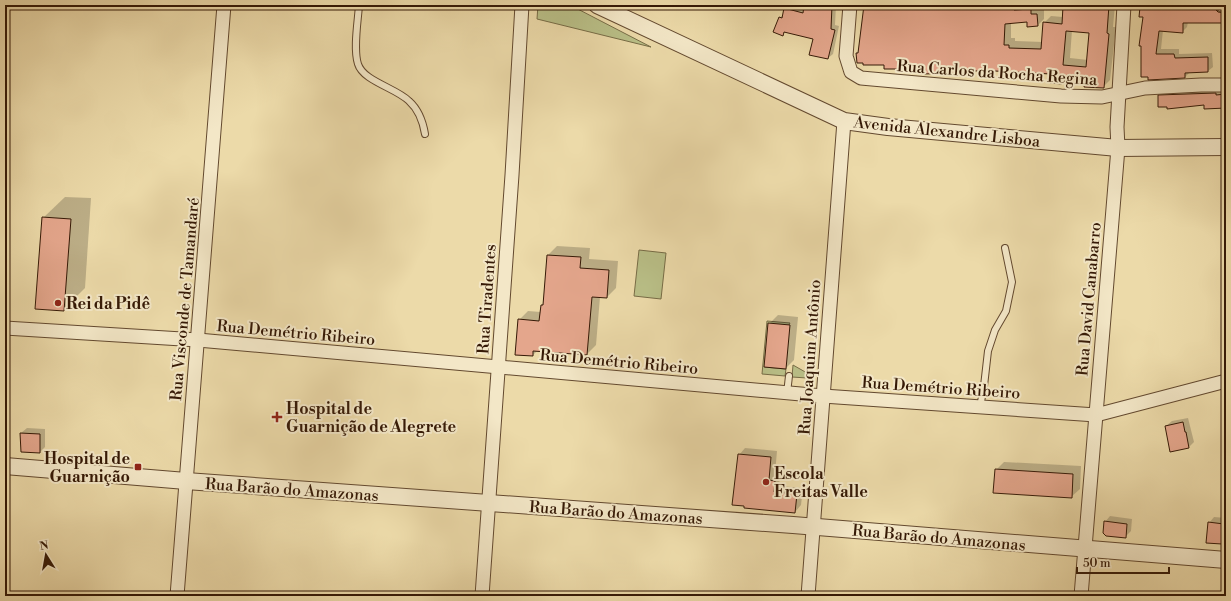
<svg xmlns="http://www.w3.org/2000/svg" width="1231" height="601" font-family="'Libre Bodoni',serif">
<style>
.green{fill:#b9bf87;stroke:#776c46}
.shadow{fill:#0003;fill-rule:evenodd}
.building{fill:#e4a68c;stroke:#351906;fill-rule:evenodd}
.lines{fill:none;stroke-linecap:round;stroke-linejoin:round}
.service-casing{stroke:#63492f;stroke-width:8}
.minor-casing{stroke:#63492f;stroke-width:15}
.tertiary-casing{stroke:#63492f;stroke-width:18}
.service{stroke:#f3e7c7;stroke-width:6}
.minor{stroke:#f3e7c7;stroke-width:13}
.tertiary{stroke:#f3e7c7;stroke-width:16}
.poi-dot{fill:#8f2418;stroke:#f3e7c7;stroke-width:1.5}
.labels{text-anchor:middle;stroke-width:4;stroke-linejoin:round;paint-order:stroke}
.street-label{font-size:16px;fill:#351906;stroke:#f3e7c7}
.poi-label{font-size:16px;font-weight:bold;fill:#351906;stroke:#f3e7c7;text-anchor:start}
</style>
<rect width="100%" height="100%" fill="#ecdaa9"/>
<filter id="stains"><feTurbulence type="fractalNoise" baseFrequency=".005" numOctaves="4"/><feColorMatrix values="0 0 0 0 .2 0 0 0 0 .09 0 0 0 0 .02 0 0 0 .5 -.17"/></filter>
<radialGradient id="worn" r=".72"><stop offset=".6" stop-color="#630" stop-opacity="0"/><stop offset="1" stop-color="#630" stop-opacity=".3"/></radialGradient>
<g class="green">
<path d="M538 5H570L651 47 537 19Z"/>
<path d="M639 250 666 253 661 299 634 296Z"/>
<path d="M767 321 790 323 765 367 786 369 785 376 762 374Z"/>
<path d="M793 365 807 373V378L792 377Z"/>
</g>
<g class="shadow">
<path d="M789 5 804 8 805 5H836L835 25 839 26 833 54 828 58 814 38 785 32 782 35 780 18 784 14 785 9Z"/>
<path d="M864 5H1038V8L1044 7V19L1037 26 1028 21 1011 22V38H1015V41L1043 42 1044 23 1051 16 1063 17 1064 7 1066 5H1115L1113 27H1116L1110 80 1103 87 1086 79 1067 77 1061 83 1052 73 995 70H969L967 72 922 68 885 64 857 53 859 51 865 8H863ZM1072 30 1090 32 1088 60 1070 58Z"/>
<path d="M1144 5H1221L1226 8V22H1188L1187 27 1182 32 1163 30 1161 49H1179V54L1212 53 1213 67 1208 71 1190 72 1185 77 1149 79 1144 16 1141 8Z"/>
<path d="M1226 89V107L1159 96 1164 91Z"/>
<path d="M65 197 91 198 85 288 63 310 43 218Z"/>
<path d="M557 246 590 248 589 259 618 261 616 288 607 297H600L596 345 587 354 538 350 533 355 519 320 528 311 541 312 542 305 544 302 548 255Z"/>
<path d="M778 315 798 317 794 360 786 368 769 324Z"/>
<path d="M1226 400V423L1222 404Z"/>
<path d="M1188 418 1194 442 1189 447 1171 451 1166 426 1172 421Z"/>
<path d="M27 428 45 429V447L40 452 21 433Z"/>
<path d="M745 448 777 451 775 474 780 475 779 486 803 488 801 505 795 512 745 507 739 455Z"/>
<path d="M1004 462 1081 466 1080 489 1071 497 996 470Z"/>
<path d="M1110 516 1132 519 1131 531 1125 537 1105 522Z"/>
<path d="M1214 517 1226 518V539L1222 543 1209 523Z"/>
</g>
<g class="building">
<path d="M804 5H832L831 29 835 30 828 59 809 55 813 39 784 32 783 36 773 32 779 17 782 18 784 8 803 13Z"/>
<path d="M864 5H990V6L1013 5 1014 10 1031 9V14H1037L1038 26 1027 27V22L1005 24 1004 45H1009V48L1041 49 1043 22 1062 24 1063 6 1099 9 1100 5H1109L1107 33 1109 34 1104 88 1084 87 1085 80 1062 78V84L1050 83 1051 74 995 71H968V73L921 74V69H884V65H863V63H857L856 53H858ZM1066 31 1089 33 1086 67 1063 65Z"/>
<path d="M1149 5 1190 6V9H1215L1218 12 1226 13V23H1183V33L1159 31 1156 54H1174L1175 58 1208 57V72L1185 73V78L1148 80V77H1141V46H1139L1143 17H1139L1140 7 1149 8Z"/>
<path d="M1216 93V95L1226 94V108L1204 109V105L1167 109V107H1158V95Z"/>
<path d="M42 217 71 219 64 311 35 309Z"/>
<path d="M547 255 581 257 580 268 609 270 607 298 592 297 587 355 533 351V356L515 355 518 319 539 321 541 305H543Z"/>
<path d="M768 323 790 325 786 369 764 367Z"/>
<path d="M1183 422 1185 432H1186L1189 448 1170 452 1165 426Z"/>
<path d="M20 433 40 434V453L21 452Z"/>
<path d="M738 454 771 457 769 480 775 481 774 492 797 494 795 513 744 508V506L732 505Z"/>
<path d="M995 469 1073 474 1072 498 993 493Z"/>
<path d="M1104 521 1127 524 1126 538 1106 536 1103 533Z"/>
<path d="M1208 522 1224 524 1222 544 1206 543Z"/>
</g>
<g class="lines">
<g class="service-casing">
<g id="service">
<path d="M359 5C358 21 353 49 358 64 363 81 396 88 409 101 418 109 423 122 425 134"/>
<path d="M787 393 789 376"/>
<path d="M980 407 984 386 988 351 995 330 1006 311 1012 282 1005 248"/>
</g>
</g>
<g class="minor-casing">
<g id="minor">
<path d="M850 5 846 56 851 72 861 78 1061 96 1102 97 1145 88 1201 85H1226"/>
<path d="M1222 5H1226"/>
<path d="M5 328 198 340 823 396 1096 415 1226 381"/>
<path d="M177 596 224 5"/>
<path d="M482 596 512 175 522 5"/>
<path d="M808 596 844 121"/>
<path d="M1081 596 1118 148 1117 127 1124 5"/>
</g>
</g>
<g class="tertiary-casing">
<g id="tertiary">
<path d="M597 5 844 121 888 127 1118 148 1226 147"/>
<path d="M5 466 186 481 793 525 1226 560"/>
</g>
</g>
<use href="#service" class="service"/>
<use href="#minor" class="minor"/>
<use href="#tertiary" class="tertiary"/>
</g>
<g class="poi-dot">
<circle cx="58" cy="303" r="4"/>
<path d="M275 411h4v4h4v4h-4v4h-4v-4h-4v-4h4z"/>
<rect x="134" y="463" width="8" height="8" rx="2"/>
<circle cx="766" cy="482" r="4"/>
</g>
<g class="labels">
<g class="street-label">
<text transform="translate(997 72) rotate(4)" y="6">Rua Carlos da Rocha Regina</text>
<text transform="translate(947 131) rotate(6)" y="6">Avenida Alexandre Lisboa</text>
<text transform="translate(184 299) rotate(-85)" y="6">Rua Visconde de Tamandaré</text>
<text transform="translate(486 299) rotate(-86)" y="6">Rua Tiradentes</text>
<text transform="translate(1088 299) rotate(-85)" y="6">Rua David Canabarro</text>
<text transform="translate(296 332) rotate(5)" y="6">Rua Demétrio Ribeiro</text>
<text transform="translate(809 357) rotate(-86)" y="6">Rua Joaquim Antônio</text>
<text transform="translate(619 361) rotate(5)" y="6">Rua Demétrio Ribeiro</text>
<text transform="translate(941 387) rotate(4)" y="6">Rua Demétrio Ribeiro</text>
<text transform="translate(292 489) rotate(4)" y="6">Rua Barão do Amazonas</text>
<text transform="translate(616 512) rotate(4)" y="6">Rua Barão do Amazonas</text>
<text transform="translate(939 537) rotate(5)" y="6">Rua Barão do Amazonas</text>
</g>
<g class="poi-label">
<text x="66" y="309">Rei da Pidê</text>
<text x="286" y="414">Hospital de<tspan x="286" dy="18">Guarnição de Alegrete</tspan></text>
<text x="130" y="464" text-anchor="end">Hospital de<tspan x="130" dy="18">Guarnição</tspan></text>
<text x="774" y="479">Escola<tspan x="774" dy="18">Freitas Valle</tspan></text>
</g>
</g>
<rect width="1231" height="601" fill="none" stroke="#ecdaa9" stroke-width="20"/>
<rect x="6" y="6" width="1219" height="589" fill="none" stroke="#351906" stroke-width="2"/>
<rect x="10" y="10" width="1211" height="581" fill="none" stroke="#351906"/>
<g transform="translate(46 555) rotate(349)" stroke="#f3e7c7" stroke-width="3" paint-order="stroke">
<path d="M0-3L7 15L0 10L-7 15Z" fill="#351906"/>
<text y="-6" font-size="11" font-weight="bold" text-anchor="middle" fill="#351906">N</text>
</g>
<path d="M1077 567v6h92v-6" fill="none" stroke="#351906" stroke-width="2"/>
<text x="1083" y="567" font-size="12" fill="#351906" stroke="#f3e7c7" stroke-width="3" paint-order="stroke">50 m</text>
<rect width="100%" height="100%" filter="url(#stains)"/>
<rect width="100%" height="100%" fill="url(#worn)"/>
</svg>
